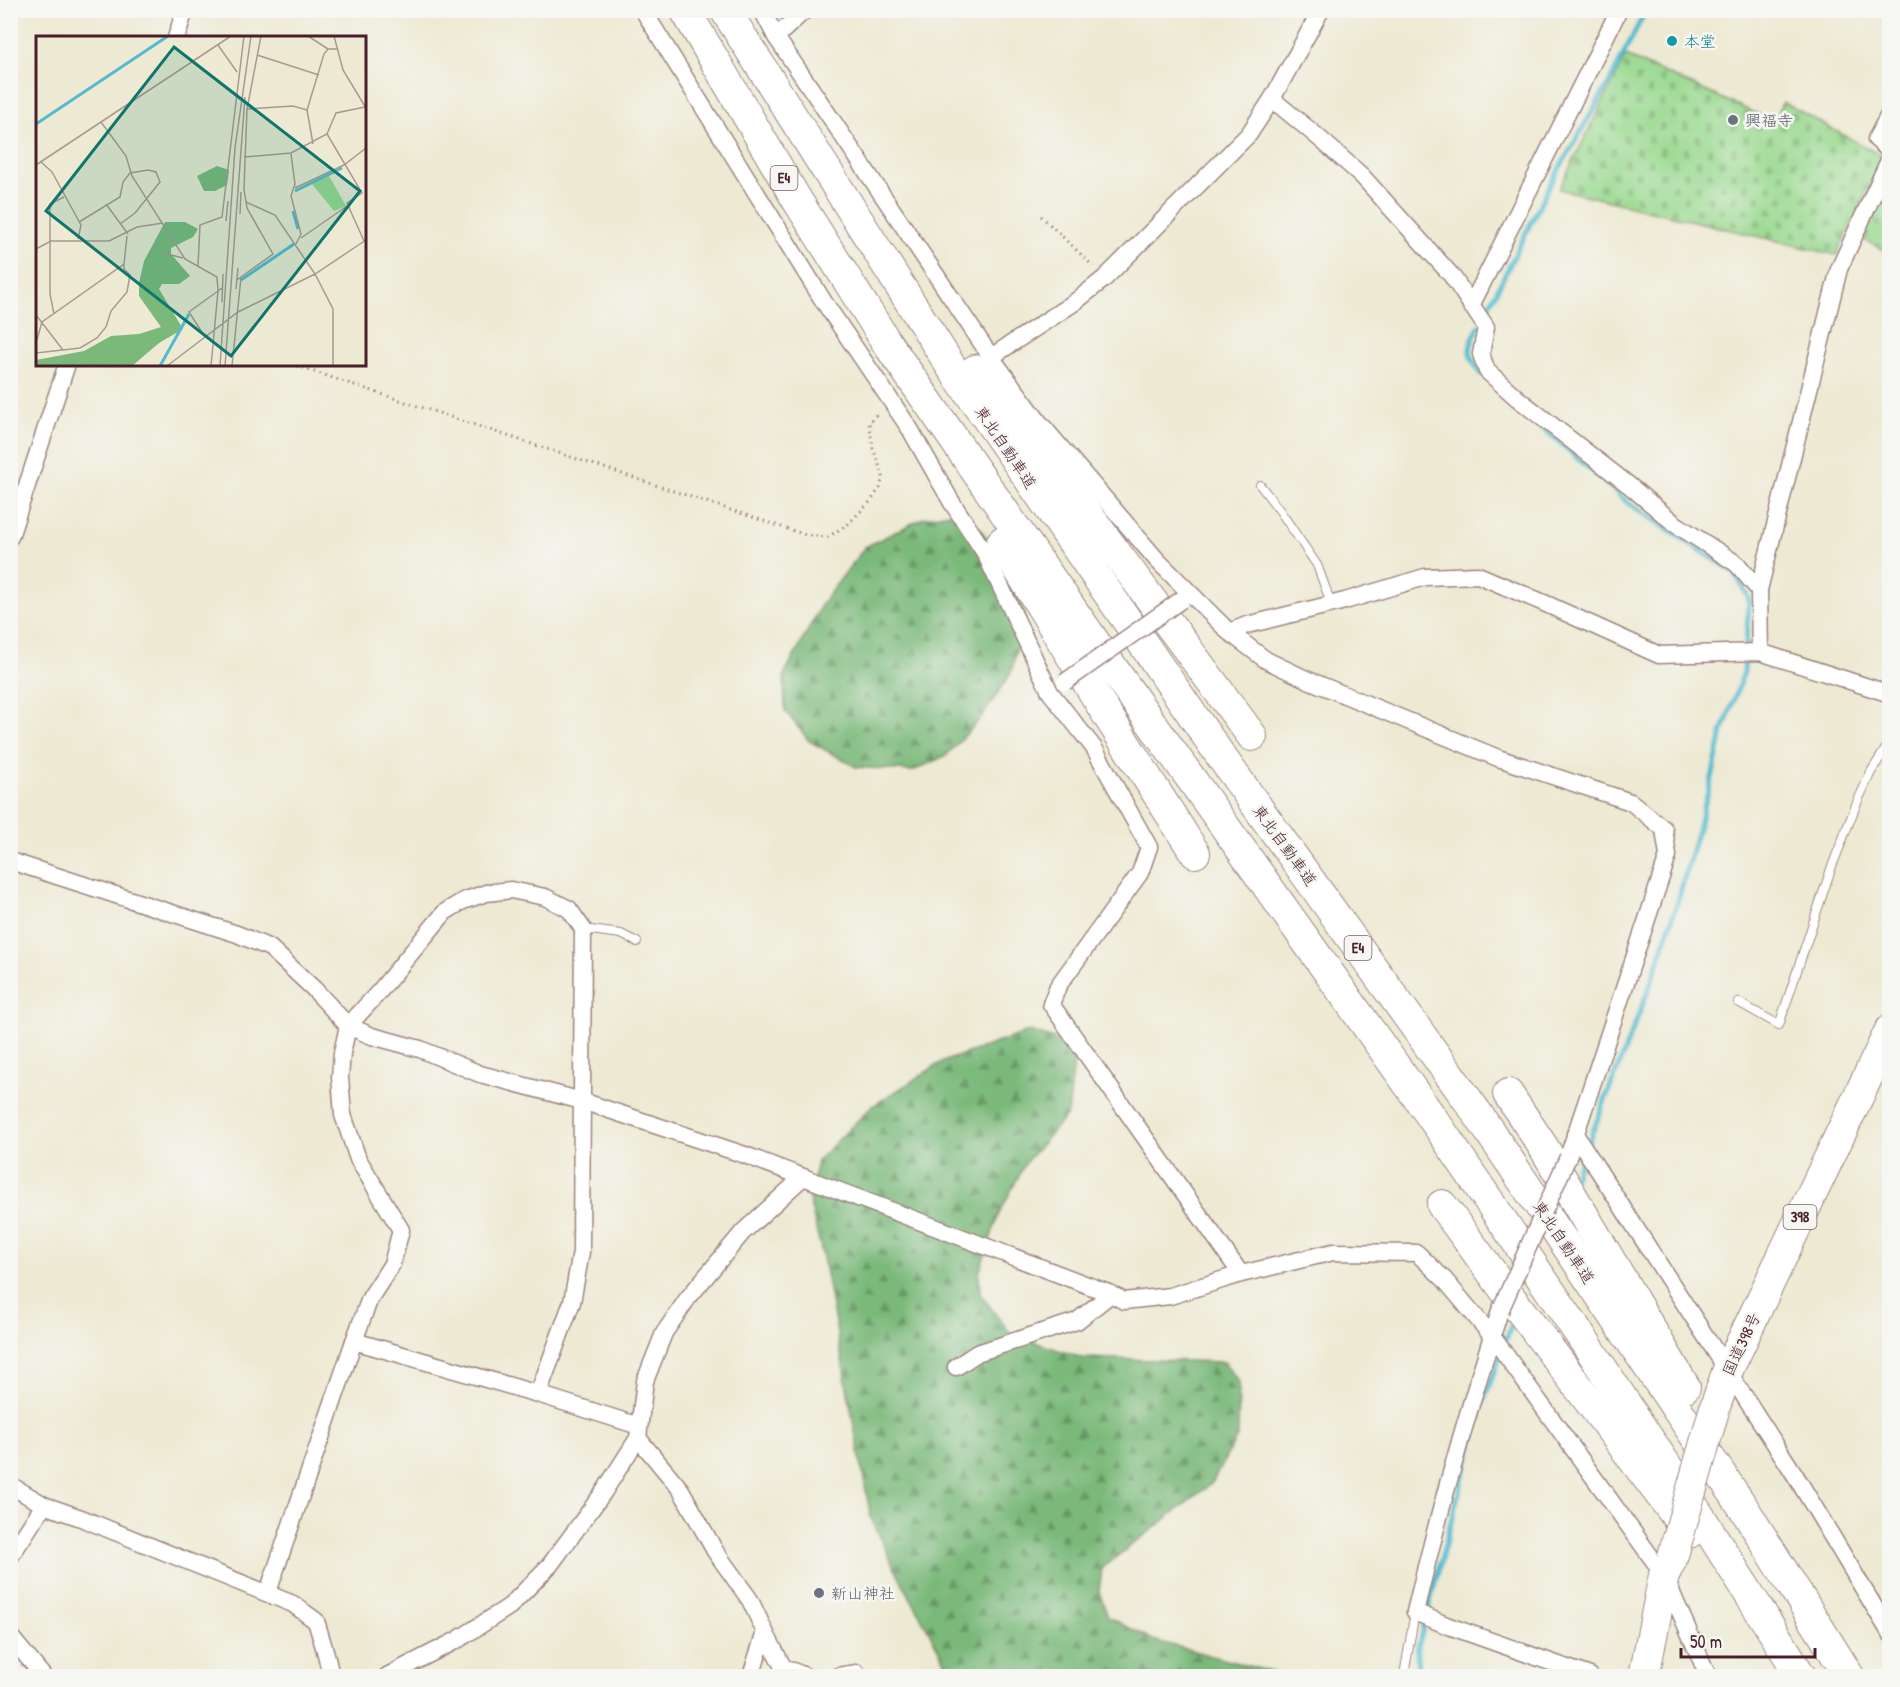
<svg xmlns="http://www.w3.org/2000/svg" width="1900" height="1687" font-family="'Patrick Hand','Klee One',sans-serif">
<style>
.forest{fill:url(#forest-firs);stroke:#626c52;stroke-width:1.5}
.cemetery{fill:url(#cemetery-stones);stroke:#727c5d;stroke-width:1.5}
.lines{fill:none;stroke-linecap:round;stroke-linejoin:round}
.stream{stroke:#52bbcf;stroke-width:5}
.lane-casing{stroke:#9c847e;stroke-width:10}
.street-casing{stroke:#9c847e;stroke-width:19}
.highway-casing{stroke:#9c847e;stroke-width:32}
.path{stroke:#9c847e;stroke-width:3;stroke-dasharray:1.5 4.5;stroke-linecap:butt}
.lane{stroke:#fff;stroke-width:8}
.street{stroke:#fff;stroke-width:16}
.highway{stroke:#fff;stroke-width:30}
.street-bridge-casing{stroke:#9c847e;stroke-width:19;stroke-linecap:butt}
.highway-bridge-casing{stroke:#9c847e;stroke-width:32;stroke-linecap:butt}
.street-bridge{stroke:#fff;stroke-width:16}
.highway-bridge{stroke:#fff;stroke-width:30}
.culture-dot{fill:#0f9aa8;stroke:#f6f6f2;stroke-width:2}
.worship-dot{fill:#6b7280;stroke:#f6f6f2;stroke-width:2}
.labels{text-anchor:middle;stroke-width:5;stroke-linejoin:round;paint-order:stroke}
.shield{fill:#f6f6f2;stroke:#7e6067;stroke-width:1.5}
.shield-label{font-size:15px;font-weight:bold;fill:#4a1f2b}
.culture-label{font-size:16px;fill:#0d838f;stroke:#f6f6f2;text-anchor:start}
.worship-label{font-size:16px;fill:#5b616d;stroke:#f6f6f2;text-anchor:start}
.street-label{font-size:16px;fill:#4a1f2b;stroke:#f6f6f2}
.inset-river{fill:none;stroke:#52bbcf;stroke-width:3}
.inset-road{fill:none;stroke:#ac988f;stroke-width:1.5}
.view{fill:#0f766e;fill-opacity:0.15;stroke:#0f766e;stroke-width:3}
.inset-edge{fill:none;stroke:#4a1f2b;stroke-width:3}
</style>
<defs>
<pattern id="forest-firs" width="22" height="20" patternUnits="userSpaceOnUse" patternTransform="scale(1.5)"><rect width="22" height="20" fill="#7ab97a"/><path d="M5 1l3.5 6h-7zM16 11l3.5 6h-7z" fill="#669664"/></pattern>
<pattern id="cemetery-stones" width="16" height="16" patternUnits="userSpaceOnUse" patternTransform="scale(1.5)"><rect width="16" height="16" fill="#99d98f"/><path d="M2 7V4a2 2 0 0 1 4 0v3zM10 15v-3a2 2 0 0 1 4 0v3z" fill="#85ba7c"/></pattern>
</defs>
<rect width="100%" height="100%" fill="#f6f6f2"/>
<filter id="ink" filterUnits="userSpaceOnUse"><feTurbulence type="fractalNoise" baseFrequency=".0167" numOctaves="2"/><feDisplacementMap in="SourceGraphic" scale="12" xChannelSelector="R" yChannelSelector="G"/><feConvolveMatrix kernelMatrix="1 2 1 2 8 2 1 2 1" color-interpolation-filters="sRGB"/></filter>
<filter id="wash" filterUnits="userSpaceOnUse"><feTurbulence type="fractalNoise" baseFrequency=".008" numOctaves="4" result="noise"/><feDisplacementMap in="SourceGraphic" scale="24" xChannelSelector="R" yChannelSelector="G"/><feGaussianBlur stdDeviation="1.35" result="paint"/><feColorMatrix in="noise" values="0 0 0 0 0 0 0 0 0 0 0 0 0 0 0 0 0 1.4 0 .05"/><feComposite in="paint" operator="in"/></filter>
<g filter="url(#wash)">
<rect width="100%" height="100%" fill="#ede9d2"/>
<g class="forest">
<path d="M960 511 979 528 1010 568 1025 615 1011 673 982 717 947 755 913 771 856 767 809 741 785 711 784 675 823 602 865 547 923 518Z"/>
<path d="M1030 1031 1059 1041 1074 1061 1068 1114 1026 1162 998 1216 979 1273 980 1294 1011 1334 1082 1358 1224 1362 1239 1382 1238 1435 1212 1483 1102 1568 1099 1592 1108 1617 1153 1640 1260 1669 1284 1676H953L895 1569 871 1518 823 1257 809 1199 817 1161 871 1107 942 1062Z"/>
</g>
<g class="cemetery">
<path d="M1626 56 1773 121 1783 102 1884 157 1836 255 1559 189Z"/>
<path d="M1889 170V252L1859 238Z"/>
</g>
<g class="lines">
<g class="stream">
<path d="M1483 318 1551 183 1610 81 1646 10"/>
<path d="M1479 326C1468 350 1465 352 1481 374"/>
<path d="M1509 402 1551 435 1628 503 1735 573 1749 599 1744 672 1722 733 1712 778 1679 897 1652 981 1587 1146"/>
<path d="M1574 1177 1583 1155"/>
<path d="M1504 1345 1512 1324"/>
<path d="M1418 1676 1417 1651 1482 1405 1501 1354"/>
</g>
</g>
</g>
<g filter="url(#ink)">
<g class="lines">
<g class="lane-casing">
<g id="lane">
<path d="M1260 485 1280 511 1317 565 1331 603"/>
<path d="M583 929 621 934 637 942"/>
<path d="M1738 1002 1779 1025 1831 869 1856 805 1871 772 1890 742"/>
<path d="M1406 1676 1405 1669 1415 1612"/>
</g>
</g>
<g class="street-casing">
<g id="street">
<path d="M643 10 824 302 910 429 951 501 985 553 1050 692 1094 748 1149 847 1140 873 1058 986 1051 1004 1241 1274"/>
<path d="M762 10 776 37 832 120 991 357 1039 422 1157 560 1229 632 1266 660 1306 679 1498 758 1631 802 1664 829 1668 856 1568 1157"/>
<path d="M776 37 805 10"/>
<path d="M176 38 185 10"/>
<path d="M1272 99 1318 137 1362 176 1452 276 1486 327 1481 354 1487 371 1517 398 1630 486 1674 523 1737 564 1759 590 1760 652"/>
<path d="M1890 113 1876 139 1890 151"/>
<path d="M1471 306 1619 10"/>
<path d="M991 357 1075 302 1105 278 1249 134 1272 99 1321 10"/>
<path d="M10 537 67 364"/>
<path d="M1759 590 1839 269 1890 158"/>
<path d="M1229 632 1247 625 1345 601 1425 577 1478 575 1544 603 1659 655 1760 652 1890 694"/>
<path d="M10 861 237 934 270 948 314 989 348 1026 372 1036 420 1049 480 1074 582 1101 745 1155 1111 1294 1124 1301 1170 1296 1241 1274 1333 1252 1417 1253 1444 1279 1492 1336C1463 1427 1437 1519 1415 1612L1446 1625 1590 1676"/>
<path d="M1575 1134 1795 1475 1890 1633"/>
<path d="M1500 1311 1492 1336 1664 1575 1708 1676"/>
<path d="M354 1341 538 1394 639 1426"/>
<path d="M956 1367 977 1353 1077 1321 1111 1294"/>
<path d="M638 1438 681 1490 715 1551 750 1600 765 1632 751 1676"/>
<path d="M10 1485 44 1505 81 1518 293 1604 316 1621 326 1654 331 1676"/>
<path d="M10 1557 44 1505"/>
<path d="M268 1592 354 1341 370 1298 392 1264 401 1230 358 1159 343 1115 340 1077 342 1053 348 1026 378 993 445 912 463 901 486 893 511 890 545 897 569 909 583 929 581 1252 572 1302 538 1394"/>
<path d="M765 1632 783 1667 805 1676"/>
<path d="M10 1636 43 1676"/>
<path d="M387 1676 459 1639 510 1606 550 1565 603 1493 638 1438 645 1381 664 1333 688 1298 743 1232 803 1177"/>
<path d="M838 1676 857 1673 859 1676"/>
</g>
</g>
<g class="highway-casing">
<g id="highway">
<path d="M685 10 797 200 887 343 1135 700 1440 1129 1587 1345 1703 1521 1801 1676"/>
<path d="M725 10 950 365 1225 762 1477 1113 1743 1507 1849 1676"/>
<path d="M975 370 1057 473 1252 736"/>
<path d="M1002 542 1106 713 1195 853"/>
<path d="M1508 1094 1544 1148 1685 1387"/>
<path d="M1442 1205 1501 1285 1689 1533"/>
<path d="M1715 1407 1727 1372 1890 1030"/>
<path d="M1644 1676 1664 1575 1672 1559"/>
</g>
</g>
<g class="path">
<path d="M1041 216 1093 266"/>
<path d="M291 364 806 535 828 537 848 524 870 502 880 488 883 476 873 448 869 422 878 413"/>
</g>
<use href="#lane" class="lane"/>
<use href="#street" class="street"/>
<use href="#highway" class="highway"/>
<g class="street-bridge-casing">
<g id="street-bridge">
<path d="M1065 682 1181 600"/>
<path d="M1500 1311 1568 1157"/>
</g>
</g>
<g class="highway-bridge-casing">
<path id="highway-bridge" d="M1672 1559 1715 1407"/>
</g>
<use href="#street-bridge" class="street-bridge"/>
<use href="#highway-bridge" class="highway-bridge"/>
</g>
</g>
<circle class="culture-dot" cx="1672" cy="41" r="6"/>
<g class="worship-dot">
<circle cx="1733" cy="120" r="6"/>
<circle cx="819" cy="1593" r="6"/>
</g>
<g class="labels">
<g class="shield">
<rect x="770.5" y="166" width="27" height="24" rx="4.5"/>
<rect x="1344.5" y="936" width="27" height="24" rx="4.5"/>
<rect x="1783.5" y="1205" width="33" height="24" rx="4.5"/>
</g>
<g class="shield-label">
<text x="784" y="183">E4</text>
<text x="1358" y="953">E4</text>
<text x="1800" y="1222">398</text>
</g>
<g class="culture-label">
<text x="1684" y="47">本堂</text>
</g>
<g class="worship-label">
<text x="1745" y="126">興福寺</text>
<text x="831" y="1599">新山神社</text>
</g>
<g class="street-label">
<text transform="translate(1006 447) rotate(56)" y="6">東北自動車道</text>
<text transform="translate(1285 845) rotate(54)" y="6">東北自動車道</text>
<text transform="translate(1564 1242) rotate(56)" y="6">東北自動車道</text>
<text transform="translate(1741 1344) rotate(-65)" y="6">国道398号</text>
</g>
</g>
<g transform="translate(36 36)">
<rect width="330" height="330" fill="#ede9d2"/>
<path d="M181 130 193 134 191 149 179 155H168L161 140ZM129 186H149L162 193 157 201 135 212V218L154 240 143 248H126L123 253 147 293 123 307 96 330H0V324L48 315 75 300 103 298 125 291 103 260V247L108 225Z" fill="#7ab97a"/>
<path d="M293 140 310 170 298 175 276 148Z" fill="#99d98f"/>
<path class="inset-river" d="M0 88 132 0M259 155 306 132M257 175 262 193M205 244 258 208M124 330 153 278"/>
<path class="inset-road" d="M272 0 292 13M298 0 307 34 330 72M182 9 201 36M221 19 283 39M211 73 257 70 271 74M65 86 90 120 96 140 149 223 181 241 182 255 153 276 169 301M291 98 326 157 311 167 328 205M277 108 271 74 288 18 292 13H301M255 118 259 148 255 160 265 198 260 208M208 121 255 117 291 98 300 77 329 71M5 126 16 136 45 189 42 203M0 129 195 0M259 152 308 129 330 112M210 166 239 179 279 238 297 273V330M70 168 92 198M204 178 205 156M190 185 192 165M43 186 84 161 87 146 94 137 112 134 120 136 124 146 99 177 84 188M265 202 311 170M0 213 15 205H73L101 191 127 187M127 217 147 222M162 230 164 189 186 181 208 0M201 244 237 218 211 172 208 153 211 73 225 0M200 253 202 232M186 266 187 238M18 278 14 258V168L28 161M0 279 27 314M0 307 6 286 88 228 91 200M0 317 44 312 61 302 70 291 75 275 91 256 94 239 88 233V228M131 330 202 276 279 238 330 204M175 330 182 255 186 252M184 330 199 112 215 0M189 330 209 61M196 330 205 241"/>
<path class="view" d="M138 11 324 155 195 320 10 175Z"/>
<rect width="330" height="330" class="inset-edge"/>
</g>
<rect width="1900" height="1687" fill="none" stroke="#f6f6f2" stroke-width="36"/>
<path d="M1681 1648v9h134v-9" fill="none" stroke="#4a1f2b" stroke-width="3"/>
<text x="1690" y="1648" font-size="18" fill="#4a1f2b" stroke="#f6f6f2" stroke-width="4.5" paint-order="stroke">50 m</text>
</svg>
